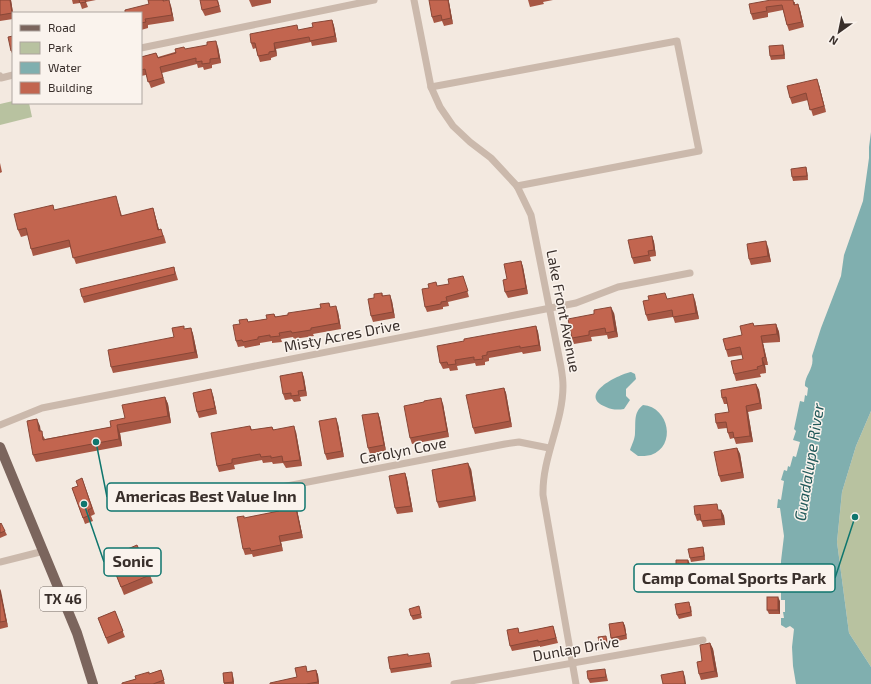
<svg xmlns="http://www.w3.org/2000/svg" width="871" height="684" font-family="'Exo 2',sans-serif">
<style>
.green{fill:#b8c2a0}
.water{fill:#80afaf}
.lines{fill:none;stroke-linecap:round;stroke-linejoin:round}
.minor{stroke:#cbb9ac;stroke-width:7}
.primary{stroke:#7b655d;stroke-width:10}
.wall{fill:#a75744}
.shaded-wall{fill:#884737}
.building{fill:#c2654f;stroke:#884737}
.labels{text-anchor:middle;stroke-width:3;stroke-linejoin:round;paint-order:stroke}
.shield{fill:#faf3ed;stroke:#736a65;stroke-width:1}
.shield-label{font-size:14px;font-weight:bold;fill:#392f2b}
.street-label{font-size:15px;fill:#392f2b;stroke:#faf3ed}
.water-label{font-size:16px;font-style:italic;fill:#21595a;stroke:#faf3ed}
.leader{fill:none;stroke:#0f766e;stroke-width:1.5}
.callout-dot{fill:#0f766e;stroke:#faf3ed;stroke-width:1.5}
.callout{fill:#faf3ed;stroke:#0f766e;stroke-width:1.5}
.callout-label{font-size:16px;text-anchor:middle;font-weight:bold;fill:#392f2b}
</style>
<rect width="100%" height="100%" fill="#f3e9e0"/>
<g class="green">
<path d="M13 101V103H29L32 117 0 125V104Z"/>
<path d="M871 411V667L849 633 837 542 842 492 856 446Z"/>
</g>
<g class="water">
<path d="M871 132V411L856 446 842 492 837 542 849 633 871 667V684H796L793 666 792 647 794 629 790 626 786 628 781 625V618H784L783 612H785V600H781V561L784 536 780 508H777L778 499 781 500 784 481 781 480 784 470 787 471 788 466 790 467 793 456 796 457 800 442 793 440 796 431 794 429 800 401 804 402 805 395 807 396 808 388 805 386C804 376 815 368 812 356L821 328 841 276 844 255 863 201 869 158V147Z"/>
<path d="M631 372 635 374 636 379 626 389V396L630 400 624 409C618 410 612 410 606 407 577 395 617 375 631 372Z"/>
<path d="M643 405C669 407 677 446 651 455 647 456 642 456 638 456L630 450C632 444 635 439 635 433 636 422 633 413 643 405Z"/>
</g>
<g class="lines">
<g class="minor">
<path d="M414 0 431 87 440 107 453 126 470 142 491 158 517 186 531 215 561 367C562 373 563 380 563 386 563 423 542 457 543 495L576 684"/>
<path d="M141 48 374 0"/>
<path d="M0 76 1 78 13 75"/>
<path d="M431 87 677 41 699 151 517 186"/>
<path d="M0 425 42 408 52 406 576 303 618 287 690 273"/>
<path d="M261 491 505 444 519 442 549 448"/>
<path d="M0 562 44 551"/>
<path d="M454 684 703 640"/>
</g>
<path class="primary" d="M0 447 77 633 93 684"/>
</g>
<g class="wall">
<path d="M0 0H11L13 13V19L0 21Z"/>
<path d="M72 0H96L86 2 88 7 82 9 80 3 73 4Z"/>
<path d="M148 0H164L171 6 174 21 148 25V28L141 30V13L149 4Z"/>
<path d="M218 0 221 12 205 16 202 10Z"/>
<path d="M249 0H271V3L252 7Z"/>
<path d="M528 0H553L543 2 544 4 530 7Z"/>
<path d="M771 0 795 2V5L798 4 800 10 804 27 789 31 787 25 783 10 768 13V17L753 20 751 14Z"/>
<path d="M449 2 453 24 444 26 442 21 434 23 432 17Z"/>
<path d="M332 20 334 26 337 42 312 46 311 42 276 49 277 56 271 58V60L260 62 258 56 256 48 253 49 251 43 299 30 313 27Z"/>
<path d="M13 36V56L11 51Z"/>
<path d="M218 47 221 63 212 65V68L204 70 203 67 198 68 197 64 162 73 165 83 151 88 146 75 141 76V57L156 53 158 57 185 49Z"/>
<path d="M784 49 785 59 771 60 770 56Z"/>
<path d="M819 85 826 112 813 116 808 100 792 104 790 98Z"/>
<path d="M0 163 2 172 0 173Z"/>
<path d="M806 167 807 171 808 180 793 181 792 177Z"/>
<path d="M118 203 122 216 153 208 155 215 159 230 164 236 166 243 76 264 70 247 33 256 31 249 28 235 21 237 18 230 55 210Z"/>
<path d="M652 236 654 242 656 256 650 257 651 261 634 264 632 258Z"/>
<path d="M768 247 771 262 751 265 749 259Z"/>
<path d="M521 261 523 267 528 294 508 298 505 292 507 279Z"/>
<path d="M174 267 178 280 84 303 82 297Z"/>
<path d="M463 276 469 297 448 302 449 306 443 307V309L427 312 425 307 429 288 449 284Z"/>
<path d="M382 293 383 296 392 301 395 318 373 322 371 316 374 298Z"/>
<path d="M668 299 695 300 699 319 675 323 673 317 648 321 646 315Z"/>
<path d="M329 303 330 307 338 312 341 329 313 334 314 336 294 339 293 337 281 339 282 342 272 343V341L260 343V345L245 348 244 346 238 347 236 341 247 319 248 322 267 319 274 314 276 317 321 308Z"/>
<path d="M614 313 618 337 608 339 607 335 591 337 592 341 574 344 572 338Z"/>
<path d="M776 324 779 332 780 342 763 343 768 365H765L766 373 760 374 761 377 736 381 734 374 743 359 742 355 728 357 726 350 742 335 754 326Z"/>
<path d="M536 326 538 332 541 351 523 354 522 352 489 358V361L485 362V365L476 366 475 363 457 366 458 370 450 371 449 368 443 369 440 363 464 341Z"/>
<path d="M191 328 193 334 198 358 113 373 111 367 174 337 185 329Z"/>
<path d="M302 372 304 378 307 396 300 397 301 401 294 402 292 399 285 400 283 394Z"/>
<path d="M756 384 759 390 762 409 748 412 753 442 736 444 734 438 730 439 728 433 727 428 718 429 716 423 729 412 728 404H724L722 398Z"/>
<path d="M504 388 506 393 512 427 475 434 473 428Z"/>
<path d="M213 395 217 414 199 418 197 412Z"/>
<path d="M165 397 168 404 171 423 120 433 122 446 36 462 33 455 40 426V431L45 439 111 427 125 418Z"/>
<path d="M424 402 443 404 449 437 412 444 410 438Z"/>
<path d="M378 413 380 419 386 451 370 454 368 448Z"/>
<path d="M338 424 344 457 327 460 325 454Z"/>
<path d="M250 426 252 430 272 427 274 430 296 432 302 466 286 468 283 463 273 464 272 462 263 463 262 460 234 465 235 469 219 472 217 466Z"/>
<path d="M737 448 740 454 744 478 721 482 719 476Z"/>
<path d="M471 469 476 501 439 508 437 502Z"/>
<path d="M405 473 407 479 413 512 397 514 395 508Z"/>
<path d="M82 478 95 514 91 516 93 521 85 524 72 488 78 486Z"/>
<path d="M296 505 303 538 281 542 283 551 253 557 252 554 245 555 243 549 245 518 279 511Z"/>
<path d="M719 510H721L724 516 725 525 703 527 701 520 697 521 695 515Z"/>
<path d="M0 524 5 531 7 535 0 538Z"/>
<path d="M703 547 704 551 705 560 691 562 690 558Z"/>
<path d="M109 557 150 575 153 583 124 595Z"/>
<path d="M690 564V573L678 572 676 568Z"/>
<path d="M681 581 705 583 706 587 697 592 695 587 686 591Z"/>
<path d="M0 589 8 627 0 629Z"/>
<path d="M780 601V614H769L767 610Z"/>
<path d="M691 606 692 616 679 619 677 615Z"/>
<path d="M420 610 422 618 413 620 411 616Z"/>
<path d="M115 611 125 637 108 644 98 618Z"/>
<path d="M623 622 625 626 627 639 613 642 611 638Z"/>
<path d="M553 626 558 643 540 647V646L512 651 510 646 518 628 519 633Z"/>
<path d="M607 638 608 646 600 647V645Z"/>
<path d="M710 643 713 649 718 677 701 680 699 674 702 661Z"/>
<path d="M430 657 432 667 391 673 390 669Z"/>
<path d="M161 670 165 684H122L149 674Z"/>
<path d="M316 670 318 675 319 684H270L297 677 308 671Z"/>
<path d="M223 673 233 676 234 684H224Z"/>
<path d="M606 673 608 681 590 683 588 679Z"/>
</g>
<g class="shaded-wall">
<path d="M10 0H11L13 13V15Z"/>
<path d="M169 0 171 6 174 21 172 15Z"/>
<path d="M448 0H449V2L453 24 451 18Z"/>
<path d="M798 4 800 10 804 27 802 22Z"/>
<path d="M332 20 334 26 337 42 335 36Z"/>
<path d="M216 41 218 47 221 63 219 58Z"/>
<path d="M274 43 276 49 277 56 275 51Z"/>
<path d="M783 45 784 49 785 59 784 55Z"/>
<path d="M817 79 819 85 826 112 824 106Z"/>
<path d="M806 167 807 171 808 180 807 176Z"/>
<path d="M153 208 155 215 161 237 158 230Z"/>
<path d="M652 236 654 242 656 256 654 250Z"/>
<path d="M766 241 768 247 771 262 768 256Z"/>
<path d="M521 261 523 267 528 294 526 288Z"/>
<path d="M693 294 695 300 699 319 696 313Z"/>
<path d="M390 295 392 301 395 318 393 312Z"/>
<path d="M336 306 338 312 341 329 339 323Z"/>
<path d="M611 307 614 313 618 337 615 331Z"/>
<path d="M776 324 779 332 780 342 777 334Z"/>
<path d="M536 326 538 332 541 351 539 345Z"/>
<path d="M191 328 193 334 198 358 195 352Z"/>
<path d="M761 336 763 343 768 365 765 357Z"/>
<path d="M762 358 765 365 766 373 763 365Z"/>
<path d="M302 372 304 378 307 396 305 390Z"/>
<path d="M756 384 759 390 762 409 760 403Z"/>
<path d="M504 388 506 393 512 427 510 421Z"/>
<path d="M211 389 213 395 217 414 215 408Z"/>
<path d="M165 397 168 404 171 423 168 416Z"/>
<path d="M441 398 443 404 449 437 447 431Z"/>
<path d="M746 406 748 412 753 442 750 436Z"/>
<path d="M378 413 380 419 386 451 384 445Z"/>
<path d="M336 418 338 424 344 457 342 451Z"/>
<path d="M37 419 40 426 42 438 39 431Z"/>
<path d="M117 425 120 433 122 446 119 439Z"/>
<path d="M294 426 296 432 302 466 300 460Z"/>
<path d="M737 448 740 454 744 478 742 472Z"/>
<path d="M468 463 471 469 476 501 474 496Z"/>
<path d="M405 473 407 479 413 512 411 506Z"/>
<path d="M294 499 296 505 303 538 301 532Z"/>
<path d="M721 510 724 516 725 525 722 519Z"/>
<path d="M279 536 281 542 283 551 281 545Z"/>
<path d="M703 547 704 551 705 560 704 556Z"/>
<path d="M688 560 690 564V573L688 569Z"/>
<path d="M0 589 1 591 8 627 6 621 0 592Z"/>
<path d="M778 597 780 601V614L778 610Z"/>
<path d="M623 622 625 626 627 639 626 635Z"/>
<path d="M710 643 713 649 718 677 715 671Z"/>
<path d="M316 670 318 675 319 684 318 682Z"/>
<path d="M683 671 685 677 686 684H685Z"/>
<path d="M232 672 233 676 234 684 233 682Z"/>
</g>
<g class="building">
<path d="M0 0H10L12 13 0 15Z"/>
<path d="M79 0H85L86 2 80 3Z"/>
<path d="M148 0H163V1L169 0 172 15 145 19 146 22 141 23V13H125V10L149 4Z"/>
<path d="M200 0H217L219 6 202 10Z"/>
<path d="M429 0H448L451 18 442 20 441 15 432 17Z"/>
<path d="M771 0H793L794 5 798 4 802 22 787 25 782 5 766 7 767 11 751 14 749 4Z"/>
<path d="M332 20 335 36 310 41 309 37 274 43 275 51 269 52V54L258 56 255 43H251L250 34 297 25 298 30 313 27 312 23Z"/>
<path d="M13 36V50L11 51 8 37Z"/>
<path d="M216 41 219 58 210 59V63L202 64V61L196 62V58L160 67 163 78 148 82 145 69 141 70V57L156 53 158 58 176 53 175 49 184 47 185 49 207 45V42Z"/>
<path d="M783 45 784 55 770 56 769 46Z"/>
<path d="M817 79 824 106 810 110 806 93 790 98 787 86Z"/>
<path d="M806 167 807 176 792 177 791 169Z"/>
<path d="M116 196 121 216 153 208 158 230 161 229 163 236 73 258 69 240 31 249 26 228 18 230 14 214 53 205 54 210Z"/>
<path d="M652 236 654 250 648 251 649 255 632 258 628 240Z"/>
<path d="M766 241 768 256 749 259 747 244Z"/>
<path d="M521 261 526 288 505 292 503 280 507 279 504 264Z"/>
<path d="M174 267 175 274 82 297 80 289Z"/>
<path d="M463 276 468 291 446 297 447 301 441 302V304L425 307 422 289 429 288 428 284 436 282 437 286 449 284 448 279Z"/>
<path d="M382 293V296L390 295 393 312 371 316 368 299 374 298V294Z"/>
<path d="M665 293 667 299 693 294 696 313 673 317 672 310 646 315 643 301 649 300 648 296Z"/>
<path d="M329 303 330 307 336 306 339 323 311 328V330L292 333 291 331 279 333 280 336 270 337V335L258 337V339L243 342 242 340 236 341 233 325 240 324 239 320 247 319 248 322 267 319 266 315 274 314 275 317 288 315V313L321 308 320 304Z"/>
<path d="M611 307 615 331 606 333 605 328 589 331V335L572 338 568 319 594 314V310Z"/>
<path d="M753 323 754 326 776 324 777 334 761 336 765 357 762 358 763 365 757 367 758 369 734 374 731 361 743 359 740 347 726 350 723 339 742 335 740 326Z"/>
<path d="M184 326V329L191 328 195 352 111 367 108 350 174 337 172 328Z"/>
<path d="M536 326 539 345 520 348V346L487 352V355L482 356 483 359 474 360V357L455 360 456 364 448 365 447 362 440 363 437 346 464 341V339Z"/>
<path d="M302 372 305 390 298 391 299 395 291 396V393L283 394 280 376Z"/>
<path d="M756 384 760 403 746 406 750 436 734 438 733 432 728 433 726 422 716 423 715 414 729 412 726 397 722 398 721 390Z"/>
<path d="M504 388 510 421 473 428 466 395Z"/>
<path d="M211 389 215 408 197 412 193 393Z"/>
<path d="M165 397 168 416 117 425 119 439 33 455 27 421 37 419 39 431H42L43 440 111 427 110 421 125 418 122 405Z"/>
<path d="M441 398 447 431 410 438 404 406 424 402V401Z"/>
<path d="M378 413 384 445 368 448 362 415Z"/>
<path d="M336 418 342 451 325 454 319 421Z"/>
<path d="M250 426 251 430 272 427 273 430 294 426 300 460 283 462 282 456 271 458V456L261 457 260 454 232 459V463L217 466 211 433Z"/>
<path d="M737 448 742 472 719 476 714 452Z"/>
<path d="M468 463 474 496 437 502 432 470Z"/>
<path d="M405 473 411 506 395 508 389 476Z"/>
<path d="M82 478 92 508 88 510 90 515 83 518 72 488 78 486 76 481Z"/>
<path d="M294 499 301 532 279 536 281 545 251 551 250 548 243 549 237 517 244 516V518L279 511 278 502Z"/>
<path d="M717 504 718 510H721L722 519 701 521 700 514 695 515 694 506Z"/>
<path d="M1 523 5 531 0 533V524Z"/>
<path d="M137 545 150 575 121 587 109 557Z"/>
<path d="M703 547 704 556 690 558 688 549Z"/>
<path d="M676 560H688V569L676 568Z"/>
<path d="M0 592 6 621 0 622Z"/>
<rect x="767" y="597" width="11" height="13"/>
<path d="M689 602 691 612 677 615 675 604Z"/>
<path d="M419 606 421 614 411 616 409 609Z"/>
<path d="M115 611 123 631 106 638 98 618Z"/>
<path d="M623 622 626 635 611 638 609 624Z"/>
<path d="M553 626 556 638 538 642V640L510 646 507 630 518 628 519 633Z"/>
<path d="M606 636 607 644 600 645 598 637Z"/>
<path d="M710 643 715 671 699 674 697 662 702 661 700 645Z"/>
<path d="M429 653 431 663 390 669 388 657 408 654V656Z"/>
<path d="M306 666 307 672 316 670 318 682 306 684H270V683L297 677 295 668Z"/>
<path d="M605 669 606 677 588 679 587 671Z"/>
<path d="M161 670 164 680 153 684H122V683L136 679 135 676 149 672V674Z"/>
<path d="M683 671 685 684H663L661 675Z"/>
<path d="M232 672 233 682 224 683 223 673Z"/>
</g>
<g class="labels">
<rect class="shield" x="40" y="587" width="46" height="24" rx="3"/>
<g class="shield-label">
<text x="63" y="604">TX 46</text>
</g>
<g class="street-label">
<text transform="translate(563 311) rotate(79)" y="5">Lake Front Avenue</text>
<text transform="translate(342 336) rotate(-11)" y="5">Misty Acres Drive</text>
<text transform="translate(403 451) rotate(-11)" y="5">Carolyn Cove</text>
<text transform="translate(576 649) rotate(-10)" y="5">Dunlap Drive</text>
</g>
<g class="water-label">
<text transform="translate(809 462) rotate(-81)" y="6">Guadalupe River</text>
</g>
</g>
<path class="leader" d="M96 442L107 497M84 504L104 562M855 517L835 578"/>
<g class="callout-dot">
<circle cx="96" cy="442" r="4"/>
<circle cx="84" cy="504" r="4"/>
<circle cx="855" cy="517" r="4"/>
</g>
<g class="callout">
<rect x="107" y="483" width="198" height="28" rx="4"/>
<rect x="104" y="548" width="57" height="28" rx="4"/>
<rect x="634" y="564" width="201" height="28" rx="4"/>
</g>
<g class="callout-label">
<text x="206" y="502">Americas Best Value Inn</text>
<text x="133" y="567">Sonic</text>
<text x="734" y="584">Camp Comal Sports Park</text>
</g>
<rect x="12" y="12" width="130" height="92" fill="#faf3ed" stroke="#ada59f"/>
<rect x="20" y="25" width="20" height="6" fill="#7b655d" stroke="#ada59f"/>
<text x="48" y="32" font-size="12" fill="#392f2b">Road</text>
<rect x="20" y="42" width="20" height="12" fill="#b8c2a0" stroke="#ada59f"/>
<text x="48" y="52" font-size="12" fill="#392f2b">Park</text>
<rect x="20" y="62" width="20" height="12" fill="#80afaf" stroke="#ada59f"/>
<text x="48" y="72" font-size="12" fill="#392f2b">Water</text>
<rect x="20" y="82" width="20" height="12" fill="#c2654f" stroke="#ada59f"/>
<text x="48" y="92" font-size="12" fill="#392f2b">Building</text>
<g transform="translate(839 32) rotate(213)" stroke="#faf3ed" stroke-width="3" paint-order="stroke">
<path d="M0-3L7 15L0 10L-7 15Z" fill="#392f2b"/>
<text y="-6" font-size="11" font-weight="bold" text-anchor="middle" fill="#392f2b">N</text>
</g>
</svg>
